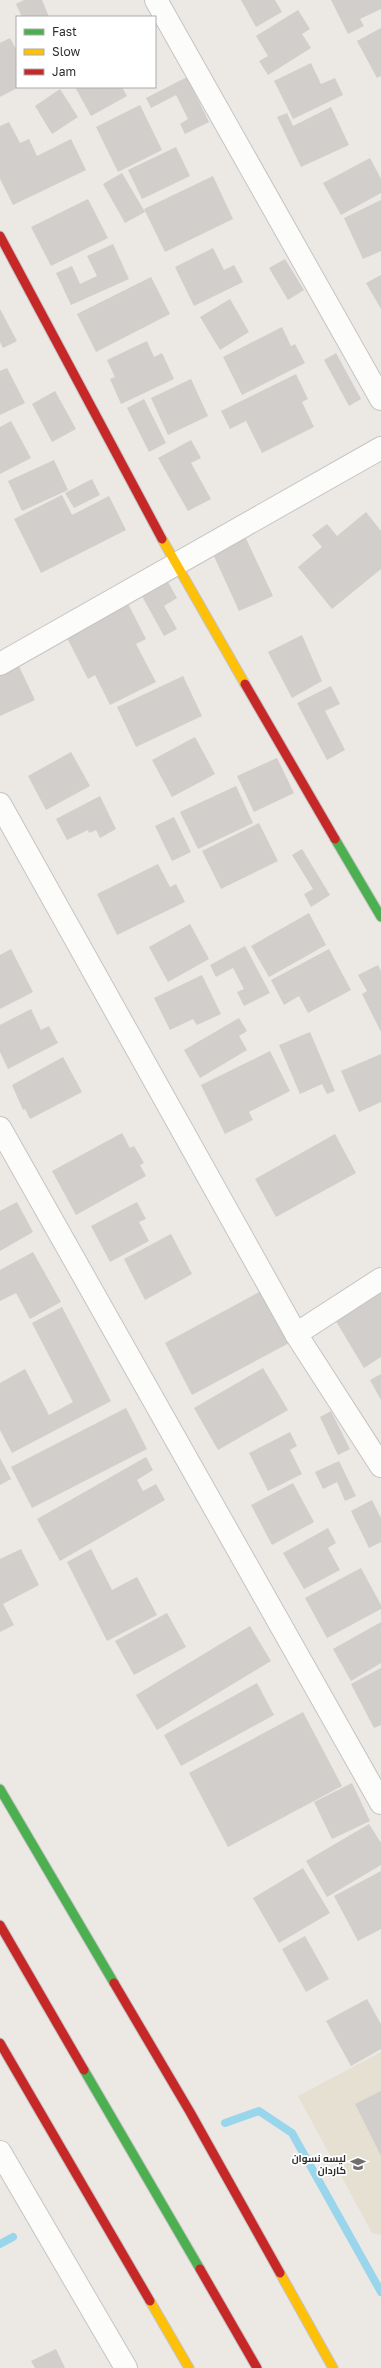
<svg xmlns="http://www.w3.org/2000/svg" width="381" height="2368" font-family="'Golos Text',Cairo,sans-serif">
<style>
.education{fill:#e6e0d3}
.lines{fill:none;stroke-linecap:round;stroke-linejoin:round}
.stream{stroke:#99d6ec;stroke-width:8}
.building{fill:#d1cecb}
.street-casing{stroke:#c5c4c5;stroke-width:24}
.fast-casing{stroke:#c5c4c5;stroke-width:11}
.slow-casing{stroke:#c5c4c5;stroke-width:11}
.jam-casing{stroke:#c5c4c5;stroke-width:11}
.street{stroke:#fcfcfb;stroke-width:22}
.fast{stroke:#4caf50;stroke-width:9}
.slow{stroke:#ffc107;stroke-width:9}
.jam{stroke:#c62828;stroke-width:9}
.labels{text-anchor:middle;stroke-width:3.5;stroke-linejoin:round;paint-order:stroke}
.poi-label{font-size:10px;font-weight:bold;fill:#2e2e2e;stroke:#fff;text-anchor:end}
</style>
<rect width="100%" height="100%" fill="#ece8e4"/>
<path class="education" d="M381 2052V2235L372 2233 298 2096Z"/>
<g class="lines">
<g class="stream">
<path d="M225 2123 259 2111 292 2133 381 2292"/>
<path d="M0 2244 13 2237"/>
</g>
</g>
<g class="building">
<path d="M24 0H42L49 17H22L16 4Z"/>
<path d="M241 0H275L282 12 256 27Z"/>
<path d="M331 0H381V9L360 19 364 26 348 34Z"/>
<path d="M298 10 310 29 302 34 311 48 268 75 259 61 268 56 256 36Z"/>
<path d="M381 28V76L377 78 357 41Z"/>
<path d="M10 38 17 51V88L0 97V43Z"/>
<path d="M311 63 321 84 335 78 343 95 293 119 274 81Z"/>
<path d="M187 77 209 122 185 134 180 124 188 119 176 95 151 108 146 98Z"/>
<path d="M75 87H122L127 96 91 116Z"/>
<path d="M60 89 78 117 52 134 35 106Z"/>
<path d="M140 105 162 150 118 172 96 127Z"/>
<path d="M331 107 349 145 301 167 277 117 287 113 293 126Z"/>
<path d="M9 122 20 143 29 139 37 156 71 139 86 170 13 205 0 179V126Z"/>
<path d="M176 147 190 176 142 199 128 170Z"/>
<path d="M370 158 381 179V193L341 215 323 183Z"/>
<path d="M122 173 145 212 125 223 103 184Z"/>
<path d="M213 176 233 219 165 252 144 209Z"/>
<path d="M88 199 108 238 51 266 31 227Z"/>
<path d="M381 200V251L363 259 344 218Z"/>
<path d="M113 244 129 279 71 305 56 273 72 266 80 284 97 276 87 256Z"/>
<path d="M213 248 224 270 234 265 243 282 194 306 175 267Z"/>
<path d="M285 259 304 290 288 300 269 268Z"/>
<path d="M381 275V309L366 283Z"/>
<path d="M151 277 170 314 96 352 77 314Z"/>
<path d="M230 299 249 332 220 350 200 317Z"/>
<path d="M0 309 17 341 3 348 0 342Z"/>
<path d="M282 327 291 346 295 344 305 363 242 395 223 357Z"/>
<path d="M147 341 154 357 162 353 174 379 121 404 110 379 115 377 107 360Z"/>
<path d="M336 353 361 399 349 406 324 360Z"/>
<path d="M7 368 25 403 0 415V371Z"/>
<path d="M296 374 308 399 302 402 314 427 262 453 246 421 230 429 221 411Z"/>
<path d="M191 379 208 416 168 435 151 398Z"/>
<path d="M55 391 76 429 52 442 32 404Z"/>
<path d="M144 399 166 443 149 452 127 408Z"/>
<path d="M11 421 31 458 0 474V427Z"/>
<path d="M191 440 201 458 191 463 211 499 188 511 158 458Z"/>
<path d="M54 460 68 490 22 511 8 481Z"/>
<path d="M92 479 100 495 74 508 65 493Z"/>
<path d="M62 495 72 515 109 496 126 530 41 573 14 519Z"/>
<path d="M366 512 381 531V569L332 609 298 567 322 547 312 535 327 524 337 536Z"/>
<path d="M241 528 273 596 239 611 208 543Z"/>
<path d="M163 573 177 598 164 606 177 629 164 636 137 587Z"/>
<path d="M126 600 146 639 136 644 156 682 110 705 95 675 88 679 64 632Z"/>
<path d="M302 635 322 681 292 698 268 652Z"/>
<path d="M16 660 35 700 0 716V667Z"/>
<path d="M183 676 202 716 136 747 117 707Z"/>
<path d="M331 686 340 704 325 711 345 750 327 760 297 703Z"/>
<path d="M195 737 215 774 172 797 152 760Z"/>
<path d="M71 752 90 786 46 810 28 776Z"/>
<path d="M277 758 294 793 254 812 237 776Z"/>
<path d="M236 786 253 823 198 849 180 812Z"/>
<path d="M100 796 116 829 100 838 96 830 89 833 88 830 67 840 56 819Z"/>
<path d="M174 817 191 852 172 861 155 826Z"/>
<path d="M259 823 278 861 221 889 202 851Z"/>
<path d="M302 849 330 895 311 907 304 894 313 889 292 855Z"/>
<path d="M158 864 170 887 176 884 185 902 117 935 97 894Z"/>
<path d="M309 913 326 945 269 977 251 946Z"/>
<path d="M190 924 209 959 168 982 149 947Z"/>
<path d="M245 946 270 993 244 1006 237 992 244 989 233 968 216 977 210 965Z"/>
<path d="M11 949 33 992 0 1009V955Z"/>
<path d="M329 949 351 990 308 1013 299 996 284 1005 271 980Z"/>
<path d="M378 965 381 971V1032L362 994 367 991 358 975Z"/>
<path d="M202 975 221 1014 197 1025 193 1019 170 1030 154 998Z"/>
<path d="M31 1009 41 1030 49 1026 58 1043 8 1069 0 1052V1025Z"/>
<path d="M239 1018 247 1031 239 1036 247 1050 200 1078 184 1050Z"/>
<path d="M310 1032 335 1091 327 1094 322 1084 300 1094 279 1045Z"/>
<path d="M270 1051 290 1091 249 1112 253 1120 225 1134 201 1085Z"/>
<path d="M381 1054V1102L359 1112 341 1071Z"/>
<path d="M63 1057 82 1092 30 1119 25 1109 23 1110 12 1085Z"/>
<path d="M122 1133 130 1148 134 1146 144 1163 140 1165 146 1176 76 1215 52 1171Z"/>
<path d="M335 1134 356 1173 276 1217 255 1179Z"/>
<path d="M17 1202 33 1232 0 1251V1211Z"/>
<path d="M137 1202 146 1219 139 1222 149 1241 110 1262 91 1226Z"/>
<path d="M171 1234 192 1274 145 1300 124 1259Z"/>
<path d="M33 1252 61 1302 30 1319 16 1293 0 1301V1270Z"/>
<path d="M263 1290 291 1342 192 1395 165 1343Z"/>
<path d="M381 1290V1357L364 1368 334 1318Z"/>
<path d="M62 1307 111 1401 12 1453 0 1430V1383L25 1369 49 1415 73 1402 32 1323Z"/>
<path d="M263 1368 288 1410 218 1450 194 1408Z"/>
<path d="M381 1374V1400L370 1380Z"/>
<path d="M126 1408 147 1449 32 1508 11 1467Z"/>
<path d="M331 1411 350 1449 338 1455 320 1417Z"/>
<path d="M290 1432 297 1446 290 1450 302 1474 268 1491 249 1453Z"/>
<path d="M146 1457 153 1470 137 1480 143 1491 156 1484 165 1500 60 1561 37 1519Z"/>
<path d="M0 1458 11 1479 0 1485Z"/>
<path d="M339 1461 356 1496 345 1501 337 1482 323 1489 315 1472Z"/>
<path d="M293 1483 314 1522 272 1545 251 1505Z"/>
<path d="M372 1500 381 1518V1542L369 1548 351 1511Z"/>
<path d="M328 1528 336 1543 328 1548 340 1570 304 1589 283 1553Z"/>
<path d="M21 1549 39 1585 3 1604 14 1625 0 1632V1559Z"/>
<path d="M91 1549 112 1590 137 1577 157 1615 107 1641 67 1562Z"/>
<path d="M361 1568 381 1605V1609L327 1638 305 1598Z"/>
<path d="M167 1613 186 1647 134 1675 115 1641Z"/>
<path d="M381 1622V1663L351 1681 333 1649Z"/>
<path d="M250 1626 271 1661 157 1730 136 1695Z"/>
<path d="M381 1668V1725L374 1728 351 1684Z"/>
<path d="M257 1683 274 1715 181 1766 164 1735Z"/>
<path d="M303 1712 342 1786 228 1847 189 1773Z"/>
<path d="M352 1783 370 1821 332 1839 314 1802Z"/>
<path d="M369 1824 381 1843V1865L327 1897 306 1861Z"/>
<path d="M303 1868 330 1913 279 1943 253 1898Z"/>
<path d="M381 1871V1929L358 1941 334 1896Z"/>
<path d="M305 1936 329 1979 306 1992 282 1949Z"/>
<path d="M367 1999 381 2024V2049L351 2066 326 2021Z"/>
<path d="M381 2091V2156L355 2104Z"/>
<path d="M56 2349 65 2368H35L31 2361Z"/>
</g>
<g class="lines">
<g class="street-casing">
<g id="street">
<path d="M156 0 381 399"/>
<path d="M0 664 381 448"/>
<path d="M0 804 296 1334 381 1466"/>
<path d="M0 1128 381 1803"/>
<path d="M296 1334 381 1279"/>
<path d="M0 2152 126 2368"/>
</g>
</g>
<g class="fast-casing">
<g id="fast">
<path d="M335 839 381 917"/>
<path d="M0 1789 114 1983"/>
<path d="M84 2070 200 2269"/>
</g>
</g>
<g class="slow-casing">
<g id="slow">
<path d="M162 539 245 684"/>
<path d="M280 2273 333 2368"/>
<path d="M150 2301 189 2368"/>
</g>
</g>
<g class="jam-casing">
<g id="jam">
<path d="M0 236 162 539"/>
<path d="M245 684 335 839"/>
<path d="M0 1925 84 2070"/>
<path d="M114 1983 190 2112 280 2273"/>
<path d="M0 2043 150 2301"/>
<path d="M200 2269 257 2368"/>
</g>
</g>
<use href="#street" class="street"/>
<use href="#fast" class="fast"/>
<use href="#slow" class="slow"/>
<use href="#jam" class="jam"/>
</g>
<defs>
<g id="school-bare" transform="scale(1.2)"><path d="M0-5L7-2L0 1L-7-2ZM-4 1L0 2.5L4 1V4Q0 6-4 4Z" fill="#706f6e" stroke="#fff" stroke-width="2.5" paint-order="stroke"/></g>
</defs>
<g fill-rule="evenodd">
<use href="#school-bare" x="358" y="2164"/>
</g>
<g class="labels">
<g class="poi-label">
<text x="346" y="2162">لیسه نسوان<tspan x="346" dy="12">کاردان</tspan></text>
</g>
</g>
<rect x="16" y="16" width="140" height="72" fill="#ffffff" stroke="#ababab"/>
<rect x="24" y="29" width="20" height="6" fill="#4caf50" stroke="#ababab"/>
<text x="52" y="36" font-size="12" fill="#2e2e2e">Fast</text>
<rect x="24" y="49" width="20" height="6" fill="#ffc107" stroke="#ababab"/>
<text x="52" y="56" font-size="12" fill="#2e2e2e">Slow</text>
<rect x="24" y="69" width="20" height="6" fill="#c62828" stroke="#ababab"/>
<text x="52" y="76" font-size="12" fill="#2e2e2e">Jam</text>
</svg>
